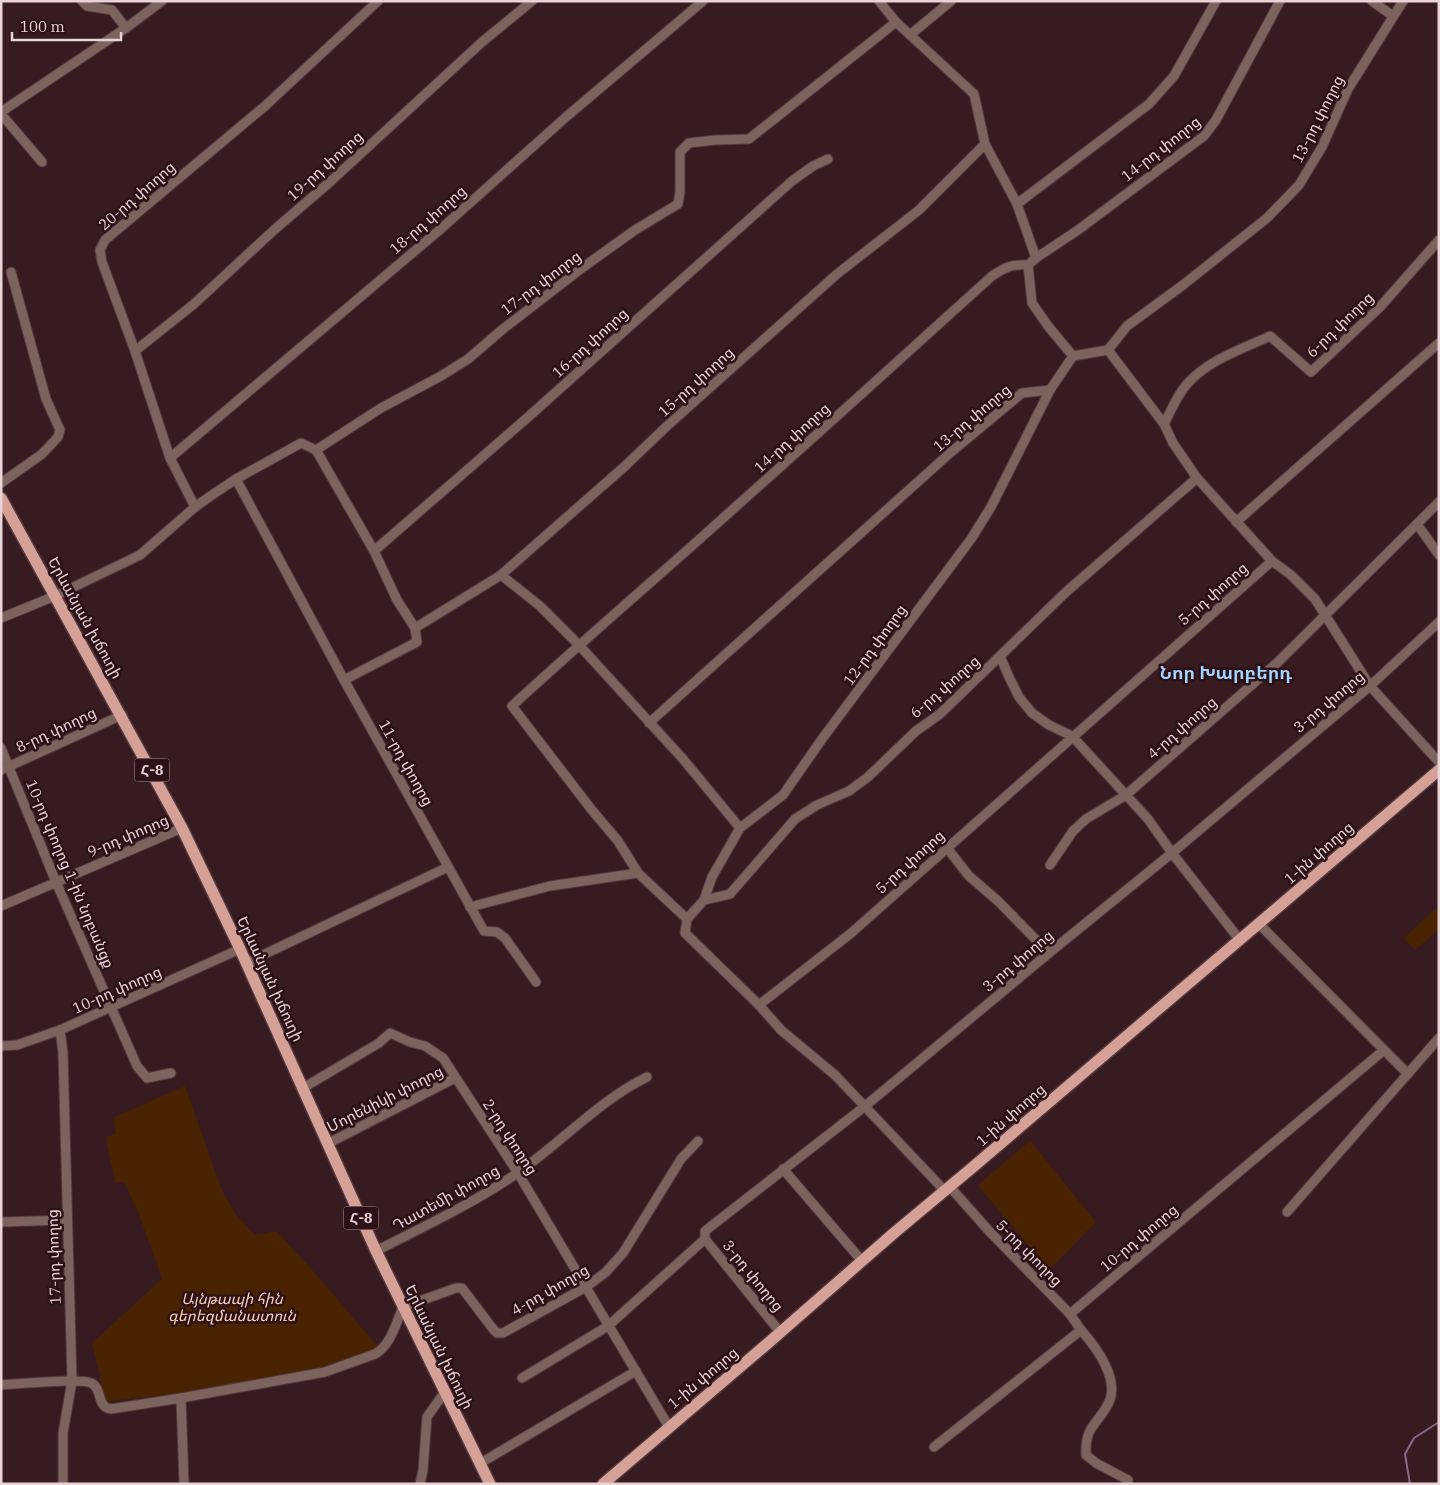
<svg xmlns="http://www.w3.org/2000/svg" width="1440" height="1485" font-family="'IBM Plex Serif','Noto Sans Armenian',serif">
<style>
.green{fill:#492300}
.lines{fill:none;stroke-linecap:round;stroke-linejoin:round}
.stream{stroke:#866b87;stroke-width:2}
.minor-casing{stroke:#53393e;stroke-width:11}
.major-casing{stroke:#53393e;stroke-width:14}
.minor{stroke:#7c635e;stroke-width:9}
.major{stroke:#d5a197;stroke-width:11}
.labels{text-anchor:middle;stroke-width:5;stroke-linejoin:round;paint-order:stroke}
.shield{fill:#2c1117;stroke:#b09a9d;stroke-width:1}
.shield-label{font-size:14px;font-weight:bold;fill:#e8d4d7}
.street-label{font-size:15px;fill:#e8d4d7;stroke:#2c1117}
.park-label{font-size:15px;font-style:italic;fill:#fcd1b3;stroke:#2c1117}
.quarter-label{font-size:18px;font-weight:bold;fill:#a0d3fd;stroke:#2c1117}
</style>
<rect width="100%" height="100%" fill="#371b21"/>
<g class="green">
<path d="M1435 909 1439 912V929L1415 950 1404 938Z"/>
<path d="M185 1086 221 1188 236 1215 255 1235 276 1231 308 1265 379 1348 321 1370 176 1393 106 1402 92 1343 162 1279 139 1214 124 1182 115 1183 106 1137 116 1134 113 1118Z"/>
<path d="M1030 1141 1096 1222 1049 1270 978 1185Z"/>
</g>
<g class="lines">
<path class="stream" d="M1410 1484 1405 1454 1414 1438 1439 1422"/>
<g class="minor-casing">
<g id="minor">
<path d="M82 1 87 6 112 10 126 28"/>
<path d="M879 1 896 22 974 94 985 144 1017 204 1036 258"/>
<path d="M1372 1 1393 16"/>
<path d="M910 35 951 1"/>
<path d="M1 112 126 28 162 1"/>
<path d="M1 114 42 162"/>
<path d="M1017 204 1149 104 1174 76 1216 1"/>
<path d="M1108 350 1164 424 1173 443 1197 478 1272 561 1291 575 1315 599 1370 686 1439 762"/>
<path d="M135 351 194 304 274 230 331 181 482 42 532 1"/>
<path d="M1073 356 1048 326 1032 303 1028 265 1036 258 1078 230 1204 136 1216 120 1280 1"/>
<path d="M1164 424C1171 411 1177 395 1187 384 1208 360 1242 349 1270 336L1311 372 1380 307 1439 240"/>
<path d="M316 450 381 408 441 376 468 359 503 329 582 268 635 230 678 204 680 192V152L689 143 715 140 749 139 896 22"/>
<path d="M316 450 374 551 397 600 415 628 417 642 344 680"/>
<path d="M170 458 443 227 566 117 703 1"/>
<path d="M236 479 344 680 484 931 497 932 505 938 536 982"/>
<path d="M1 483 42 454 58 437 60 430 46 399 11 272"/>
<path d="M195 507 170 458 135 351 102 262 100 250 105 240 265 106 378 1"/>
<path d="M1236 522 1439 343"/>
<path d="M1417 524 1439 555"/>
<path d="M374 551 527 418 792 181 813 166 828 159"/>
<path d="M501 575 540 606 578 644 683 759 740 828"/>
<path d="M1 618 55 596 140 555 195 507 212 495 236 479 301 443 316 450"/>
<path d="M415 628 501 575 624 467 667 426 837 274 919 210 985 144"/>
<path d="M1000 656 1009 677 1019 697 1032 713 1049 725 1072 736 1126 795 1148 819 1172 853 1239 939"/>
<path d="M649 723 950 453 1022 393 1050 390"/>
<path d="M1 748 56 882 137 1066 147 1078 171 1073"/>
<path d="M1 770 122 715"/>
<path d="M947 848 969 876 998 901 1049 953"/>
<path d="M1050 865 1073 831 1086 819 1126 795 1278 662 1439 502"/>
<path d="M704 900 730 894 795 819 817 805 849 791 868 777 916 731 940 714 1066 592 1197 478"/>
<path d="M1 906 182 828"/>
<path d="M470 907 550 886 638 873"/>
<path d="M687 919 638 873 618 841 591 809 512 706C572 651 633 598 693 545 793 456 893 366 992 276 1006 267 1011 264 1028 265"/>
<path d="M1259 924 1408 1074"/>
<path d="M246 963 448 867"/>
<path d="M759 1005 685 933 687 919 704 900 712 877 740 828 783 795 822 739 971 539 991 507 1050 390 1073 356 1108 350 1127 326 1183 285 1267 218 1299 185 1322 147 1348 89 1403 1"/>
<path d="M60 1030 63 1053 72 1381 63 1433V1484"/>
<path d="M1 1046 17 1045 60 1030 240 949"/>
<path d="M303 1088 379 1043 390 1033 410 1042 425 1046 443 1058 518 1173 669 1427"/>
<path d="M327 1144 455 1078"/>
<path d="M783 1169 862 1261"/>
<path d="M945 1191 835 1075 781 1030 759 1005 850 934 1272 561"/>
<path d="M1287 1212 1439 1038"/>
<path d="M1 1222 67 1220"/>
<path d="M376 1251C423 1227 472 1204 516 1174 561 1143 598 1101 647 1077"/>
<path d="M1070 1314 1384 1050"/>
<path d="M1081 1330C1097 1348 1122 1382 1107 1406 1095 1427 1085 1427 1086 1455L1096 1463 1128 1480 1127 1484"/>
<path d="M780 1332 705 1239V1231L864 1107 1049 953 1172 853 1370 686 1439 622"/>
<path d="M522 1378 608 1326 705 1239"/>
<path d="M1 1385C18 1384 80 1378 91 1383 103 1388 96 1407 111 1409L181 1398 184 1484"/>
<path d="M181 1398 325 1372 375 1354C391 1345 396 1323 403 1307L456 1288H462L493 1329 497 1333H503L586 1287 606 1272 623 1253 681 1159 698 1141"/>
<path d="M934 1447 1081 1330 1070 1314 989 1231 950 1187"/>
<path d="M479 1464 636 1371"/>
<path d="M420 1484 423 1470 427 1417 444 1393"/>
</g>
</g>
<g class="major-casing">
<g id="major">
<path d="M1 498 182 828 240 949 376 1251 490 1484"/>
<path d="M603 1484 767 1344 894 1233 973 1167 1439 770"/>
</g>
</g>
<use href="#minor" class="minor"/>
<use href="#major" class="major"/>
</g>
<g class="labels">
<g class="shield">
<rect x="134.5" y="758.5" width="35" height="23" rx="4"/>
<rect x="343.5" y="1206.5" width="35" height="23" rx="4"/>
</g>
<g class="shield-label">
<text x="152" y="775">Հ-8</text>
<text x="361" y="1223">Հ-8</text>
</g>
<g class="street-label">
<text transform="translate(1318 119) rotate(-63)" y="5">13-րդ փողոց</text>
<text transform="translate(1161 149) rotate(-38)" y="5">14-րդ փողոց</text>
<text transform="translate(325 166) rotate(-42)" y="5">19-րդ փողոց</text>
<text transform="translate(137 196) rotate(-41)" y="5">20-րդ փողոց</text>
<text transform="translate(428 220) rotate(-41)" y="5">18-րդ փողոց</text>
<text transform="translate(541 283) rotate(-37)" y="5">17-րդ փողոց</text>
<text transform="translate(1340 325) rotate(-44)" y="5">6-րդ փողոց</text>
<text transform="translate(590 343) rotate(-42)" y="5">16-րդ փողոց</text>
<text transform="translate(696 382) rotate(-42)" y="5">15-րդ փողոց</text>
<text transform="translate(972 418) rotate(-40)" y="5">13-րդ փողոց</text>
<text transform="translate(792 438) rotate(-42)" y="5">14-րդ փողոց</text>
<text transform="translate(1213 594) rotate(-41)" y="5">5-րդ փողոց</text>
<text transform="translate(85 618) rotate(61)" y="5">Երևանյան խճուղի</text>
<text transform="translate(875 645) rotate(-54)" y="5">12-րդ փողոց</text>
<text transform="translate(945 687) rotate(-41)" y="5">6-րդ փողոց</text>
<text transform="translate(1329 702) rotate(-40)" y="5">3-րդ փողոց</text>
<text transform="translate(1182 728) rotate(-41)" y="5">4-րդ փողոց</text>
<text transform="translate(56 730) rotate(-25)" y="5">8-րդ փողոց</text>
<text transform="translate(406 763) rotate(61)" y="5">11-րդ փողոց</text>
<text transform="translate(128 836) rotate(-23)" y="5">9-րդ փողոց</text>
<text transform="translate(1319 853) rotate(-41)" y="5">1-ին փողոց</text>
<text transform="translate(910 862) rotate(-42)" y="5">5-րդ փողոց</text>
<text transform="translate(70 874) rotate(67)" y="5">10-րդ փողոց 1-ին նրբանցք</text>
<text transform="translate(1018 961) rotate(-40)" y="5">3-րդ փողոց</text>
<text transform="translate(270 979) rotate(65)" y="5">Երևանյան խճուղի</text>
<text transform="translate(117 990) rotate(-24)" y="5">10-րդ փողոց</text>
<text transform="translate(385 1099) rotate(-27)" y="5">Մորենիկի փողոց</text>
<text transform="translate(1011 1115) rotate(-41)" y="5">1-ին փողոց</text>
<text transform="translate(510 1137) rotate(57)" y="5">2-րդ փողոց</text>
<text transform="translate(446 1198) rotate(-29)" y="5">Դատեմի փողոց</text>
<text transform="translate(1139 1238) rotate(-40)" y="5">10-րդ փողոց</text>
<text transform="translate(1029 1253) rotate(45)" y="5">5-րդ փողոց</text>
<text transform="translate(54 1257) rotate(-92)" y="5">17-րդ փողոց</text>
<text transform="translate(753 1276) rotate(51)" y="5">3-րդ փողոց</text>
<text transform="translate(550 1290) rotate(-30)" y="5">4-րդ փողոց</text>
<text transform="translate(439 1347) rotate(64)" y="5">Երևանյան խճուղի</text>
<text transform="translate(703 1378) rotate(-40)" y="5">1-ին փողոց</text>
</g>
<g class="park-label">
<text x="232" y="1304">Այնթապի հին<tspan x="232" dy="17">գերեզմանատուն</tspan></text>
</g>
<g class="quarter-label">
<text x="1226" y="679">Նոր Խարբերդ</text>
</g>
</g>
<rect width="1440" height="1485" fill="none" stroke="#e8d4d7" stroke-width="5"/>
<path d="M12 32v8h109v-8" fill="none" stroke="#e8d4d7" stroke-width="2.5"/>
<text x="20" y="32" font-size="15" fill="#e8d4d7" stroke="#2c1117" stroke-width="4" paint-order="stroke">100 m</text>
</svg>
